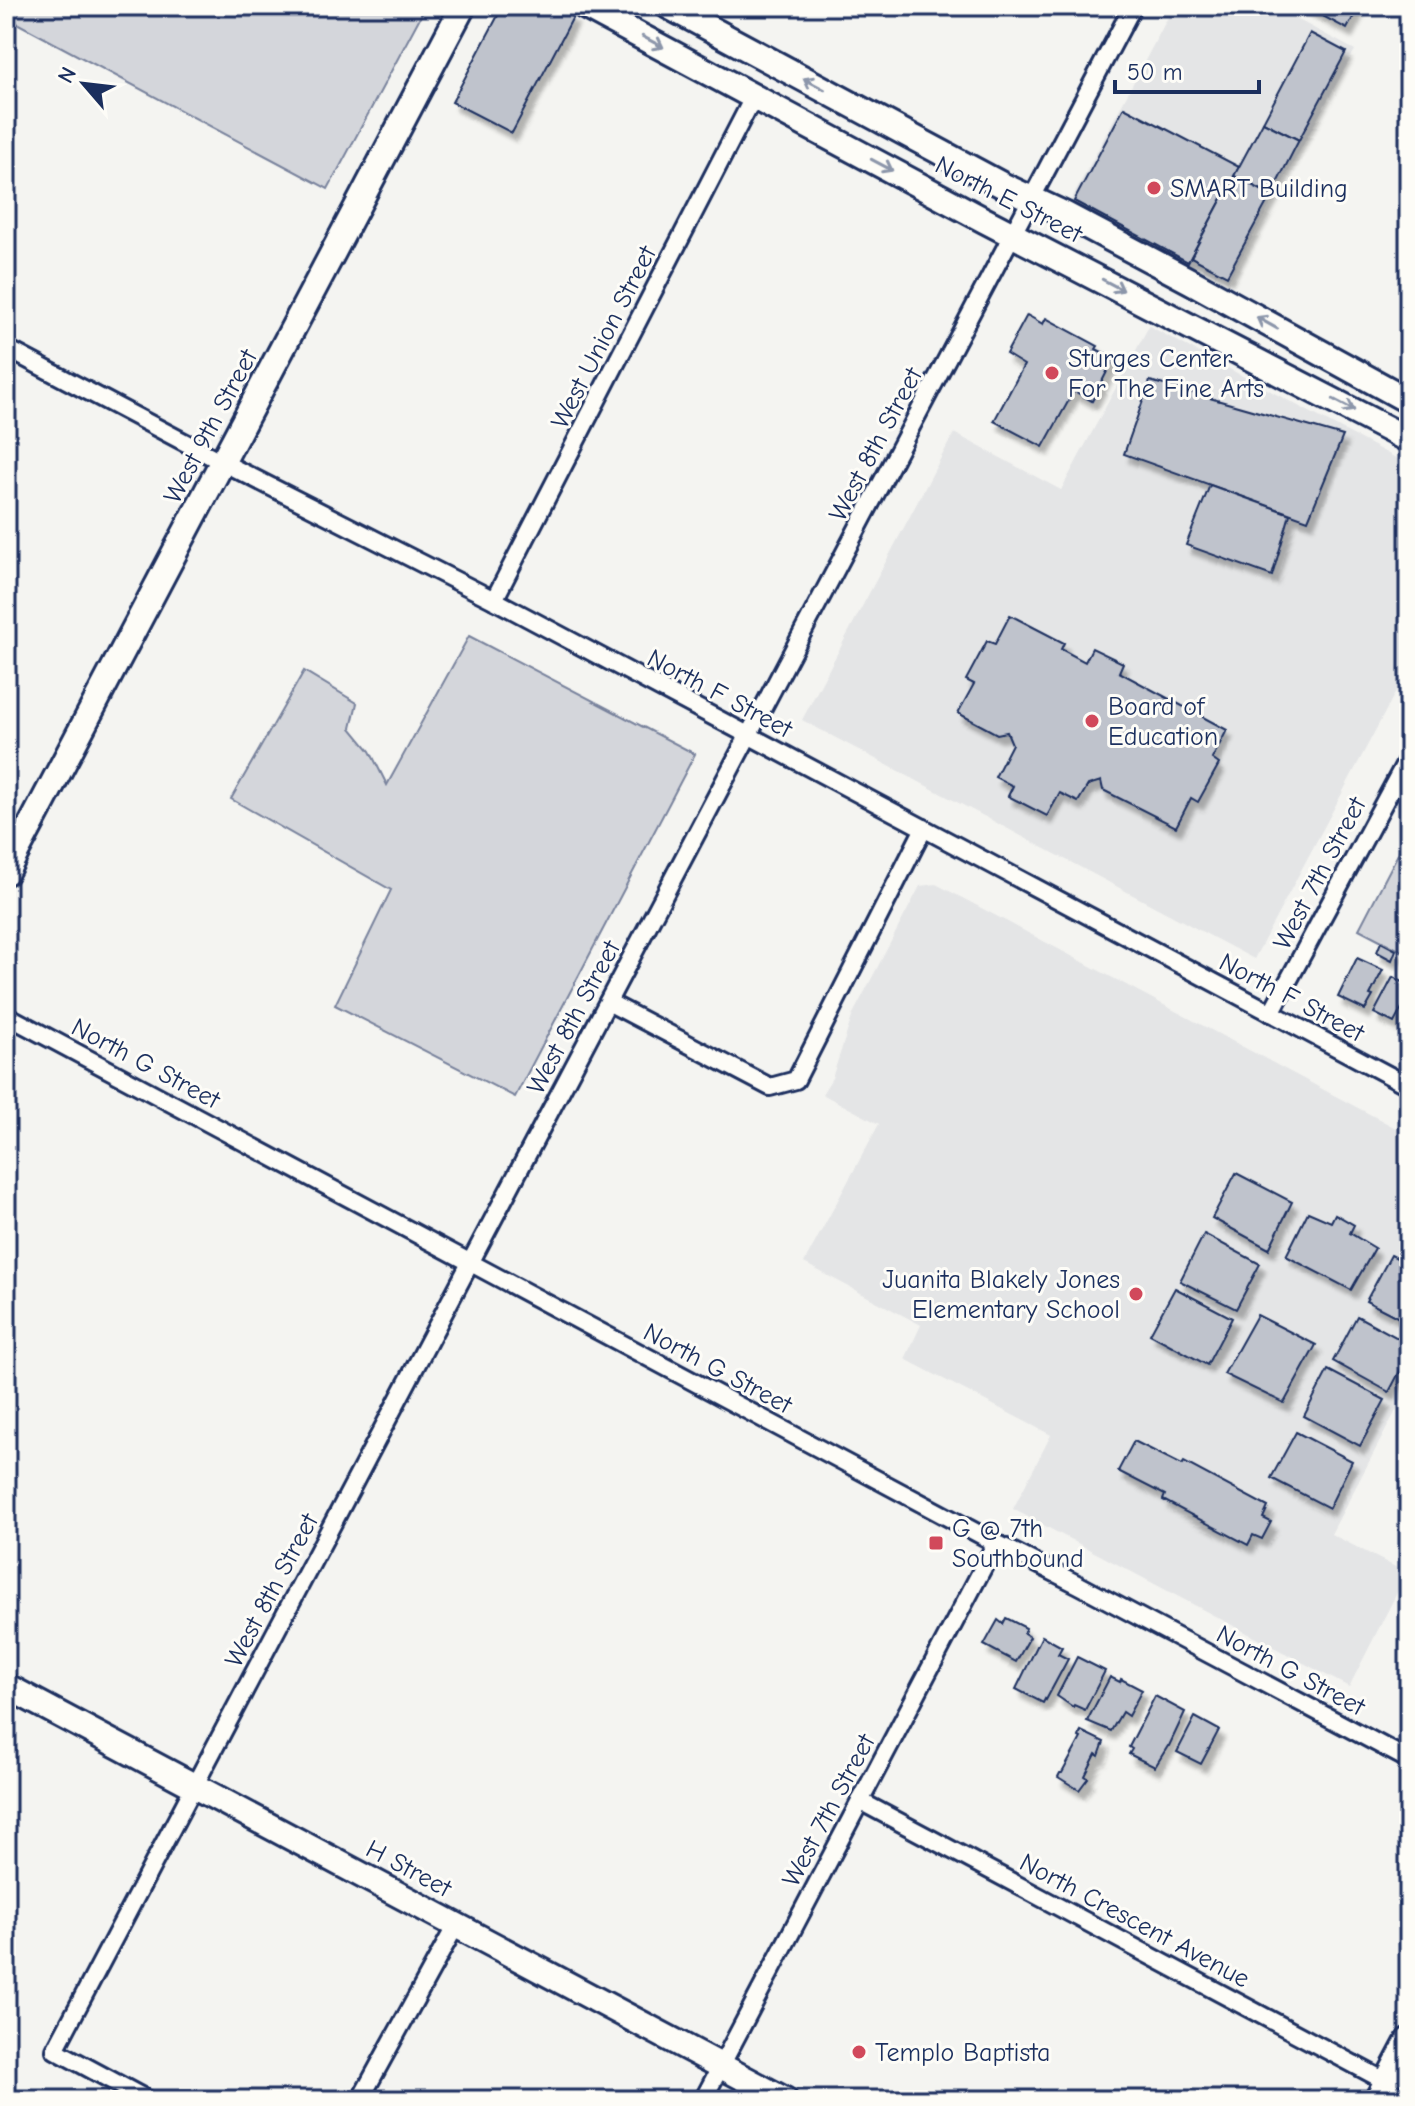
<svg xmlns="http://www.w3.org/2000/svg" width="1415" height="2106" font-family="'Comic Neue',sans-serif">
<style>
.built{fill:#e4e5e6}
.green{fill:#d4d6db;stroke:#78829c;stroke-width:2}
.building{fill:#bfc3cc;stroke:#1b2f5e;stroke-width:2;filter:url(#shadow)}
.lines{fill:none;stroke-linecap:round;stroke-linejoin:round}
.street-casing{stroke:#1b2f5e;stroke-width:22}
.secondary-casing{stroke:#1b2f5e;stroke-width:30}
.street{stroke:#fdfcf7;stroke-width:16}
.secondary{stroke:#fdfcf7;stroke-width:24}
.oneway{stroke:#8c96aa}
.poi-dot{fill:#d1495b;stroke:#fdfcf7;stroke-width:3}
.labels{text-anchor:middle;stroke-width:6;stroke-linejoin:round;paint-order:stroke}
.poi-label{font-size:26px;fill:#1b2f5e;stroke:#fdfcf7;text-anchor:start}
.street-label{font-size:26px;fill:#1b2f5e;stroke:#fdfcf7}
</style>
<defs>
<filter id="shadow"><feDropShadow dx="5" dy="8" stdDeviation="2" flood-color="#0004"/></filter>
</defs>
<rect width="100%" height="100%" fill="#f4f4f1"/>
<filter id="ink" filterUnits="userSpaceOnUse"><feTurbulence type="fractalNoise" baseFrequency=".0125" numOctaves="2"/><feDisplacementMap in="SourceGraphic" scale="16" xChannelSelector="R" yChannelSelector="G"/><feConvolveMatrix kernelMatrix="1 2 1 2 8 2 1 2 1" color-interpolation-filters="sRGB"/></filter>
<g filter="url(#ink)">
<g class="built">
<path d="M1174 6H1272L1355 50 1228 282 1070 202Z"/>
<path d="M1149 326 1409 465V667L1254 959 802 720 954 433 1061 490Z"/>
<path d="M936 884 1409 1135V1386L1331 1534 1407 1573 1349 1687 1013 1509 1051 1435 905 1359 921 1325 804 1263 879 1124 822 1094 832 1078 853 1014 920 886Z"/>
</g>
<g class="green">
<path d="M18 6H426L328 189 11 20Z"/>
<path d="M469 636 695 754 515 1097 335 1005 391 890 231 799 304 671 357 703 351 728 370 751 387 785Z"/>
<path d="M1400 850 1409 855V955L1359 929Z"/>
</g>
<g class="building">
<path d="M503 6H551L573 17 512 133 452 102Z"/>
<path d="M1304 6H1359L1347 29Z"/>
<path d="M1310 33 1346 52 1299 140 1263 122Z"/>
<path d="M1124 107 1239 167 1188 262 1074 201Z"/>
<path d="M1263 122 1299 140 1271 195 1234 176Z"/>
<path d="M1234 176 1271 195 1227 276 1191 257Z"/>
<path d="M1027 315 1043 324 1046 318 1098 346 1096 349 1114 358 1092 401 1074 391 1043 447 994 421 1024 365 1006 354Z"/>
<path d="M1150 381 1343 436 1308 520 1124 454Z"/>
<path d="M1210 485 1290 514 1272 576 1186 545Z"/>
<path d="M1010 615 1064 643 1061 649 1085 662 1092 648 1123 663 1119 672 1227 730 1212 759 1219 764 1198 802 1191 798 1176 827 1103 790 1101 781 1088 785 1078 802 1060 793 1047 816 1008 796 1013 786 995 777 1012 744 1007 732 997 734 958 713 974 684 966 680 987 641 995 644Z"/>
<path d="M1381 942 1396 950 1392 960 1377 952Z"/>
<path d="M1357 958 1383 970 1370 995 1373 996 1365 1010 1338 997Z"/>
<path d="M1393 977 1409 985V995L1394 1023 1374 1013Z"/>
<path d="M1236 1173 1292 1202 1269 1249 1212 1218Z"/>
<path d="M1308 1212 1331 1222 1335 1214 1354 1225 1350 1233 1375 1248 1351 1290 1286 1256Z"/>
<path d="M1204 1234 1260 1264 1236 1309 1180 1281Z"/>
<path d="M1391 1255 1409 1264V1323L1366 1301Z"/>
<path d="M1175 1288 1232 1318 1207 1365 1150 1334Z"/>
<path d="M1257 1315 1316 1345 1284 1403 1224 1374Z"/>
<path d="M1357 1316 1409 1344V1354L1389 1392 1333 1361Z"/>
<path d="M1328 1370 1385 1400 1360 1446 1304 1416Z"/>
<path d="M1296 1432 1352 1461 1329 1508 1271 1478Z"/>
<path d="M1134 1441 1182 1465 1184 1462 1268 1507 1263 1518 1271 1522 1262 1539 1253 1535 1248 1545 1163 1500 1165 1495 1118 1471Z"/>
<path d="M1006 1618 1026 1628 1024 1633 1030 1637 1016 1662 984 1645 998 1620 1003 1624Z"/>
<path d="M1042 1636 1062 1647 1058 1654 1068 1659 1046 1700 1045 1699 1043 1703 1016 1689Z"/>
<path d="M1077 1657 1105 1671 1085 1710 1074 1705 1073 1707 1057 1696Z"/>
<path d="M1110 1677 1120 1682 1121 1679 1142 1690 1128 1716 1122 1712 1111 1731 1087 1721Z"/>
<path d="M1155 1696 1185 1712 1169 1746H1168L1155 1767 1129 1754 1132 1749 1129 1747Z"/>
<path d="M1195 1717 1219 1730 1201 1764 1177 1752Z"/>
<path d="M1081 1731 1104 1742 1099 1756 1096 1754 1085 1776 1088 1778 1079 1790 1058 1777 1060 1773H1062L1081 1738 1079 1737Z"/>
</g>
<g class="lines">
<g class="street-casing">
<g id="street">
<path d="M6 348 222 462 494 600 1409 1086"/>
<path d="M494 600 754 96"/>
<path d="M608 1002 770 1087 796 1080 924 828"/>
<path d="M1271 1013 1409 756"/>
<path d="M6 1015 996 1543 1079 1585 1409 1760"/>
<path d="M860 1801 1387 2082"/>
<path d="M148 2100 55 2050 1133 6"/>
<path d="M360 2100 456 1925"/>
<path d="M703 2100 996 1543"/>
</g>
</g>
<g class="secondary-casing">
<g id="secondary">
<path d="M584 6 984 220 1409 440"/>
<path d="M668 6 1002 185 1064 214 1192 282 1409 401"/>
<path d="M6 872 463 6"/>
<path d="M6 1686 785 2100"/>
<path d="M1377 2100 1409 2040"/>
</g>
</g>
<use href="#street" class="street"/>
<use href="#secondary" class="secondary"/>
</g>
<defs><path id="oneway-shaft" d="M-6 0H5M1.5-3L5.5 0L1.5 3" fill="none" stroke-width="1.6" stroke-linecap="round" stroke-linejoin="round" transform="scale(2)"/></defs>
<g class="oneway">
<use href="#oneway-shaft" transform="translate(653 42) rotate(28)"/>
<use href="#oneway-shaft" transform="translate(814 84) rotate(-152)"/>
<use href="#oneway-shaft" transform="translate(882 165) rotate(28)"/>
<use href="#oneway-shaft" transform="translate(1113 285) rotate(28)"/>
<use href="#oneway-shaft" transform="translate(1267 323) rotate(-151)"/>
<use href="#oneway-shaft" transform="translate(1344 405) rotate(28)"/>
</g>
</g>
<g class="poi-dot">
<circle cx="1154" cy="188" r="8"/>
<circle cx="1052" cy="373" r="8"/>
<circle cx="1092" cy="721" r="8"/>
<circle cx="1136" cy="1294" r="8"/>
<rect x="928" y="1535" width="16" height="16" rx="4"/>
<circle cx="859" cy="2052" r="8"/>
</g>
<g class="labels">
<g class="poi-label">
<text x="1170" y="197">SMART Building</text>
<text x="1068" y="367">Sturges Center<tspan x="1068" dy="30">For The Fine Arts</tspan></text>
<text x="1108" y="715">Board of<tspan x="1108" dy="30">Education</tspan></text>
<text x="1120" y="1288" text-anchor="end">Juanita Blakely Jones<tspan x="1120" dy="30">Elementary School</tspan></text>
<text x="952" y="1537">G @ 7th<tspan x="952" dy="30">Southbound</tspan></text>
<text x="875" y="2061">Templo Baptista</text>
</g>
<g class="street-label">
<text transform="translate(1009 199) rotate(27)" y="9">North E Street</text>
<text transform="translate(603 337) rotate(-63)" y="9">West Union Street</text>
<text transform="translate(210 426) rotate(-62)" y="9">West 9th Street</text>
<text transform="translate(875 444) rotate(-62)" y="9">West 8th Street</text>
<text transform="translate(720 693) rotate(28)" y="9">North F Street</text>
<text transform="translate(1319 873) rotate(-62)" y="9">West 7th Street</text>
<text transform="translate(1292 997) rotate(28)" y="9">North F Street</text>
<text transform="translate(573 1017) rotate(-62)" y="9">West 8th Street</text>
<text transform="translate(146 1063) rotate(28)" y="9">North G Street</text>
<text transform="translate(718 1368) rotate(28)" y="9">North G Street</text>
<text transform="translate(271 1590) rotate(-62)" y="9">West 8th Street</text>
<text transform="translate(1291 1670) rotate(28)" y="9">North G Street</text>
<text transform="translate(828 1810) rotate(-62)" y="9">West 7th Street</text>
<text transform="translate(409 1868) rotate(28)" y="9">H Street</text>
<text transform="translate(1135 1920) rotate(28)" y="9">North Crescent Avenue</text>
</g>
</g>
<rect width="1415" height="2106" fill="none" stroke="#fdfcf7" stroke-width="32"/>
<rect x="16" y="16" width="1383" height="2074" fill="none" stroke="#1b2f5e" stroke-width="3" filter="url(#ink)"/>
<g transform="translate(84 84) rotate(298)" stroke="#fdfcf7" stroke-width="6" paint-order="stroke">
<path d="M0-6L14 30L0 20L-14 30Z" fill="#1b2f5e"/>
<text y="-12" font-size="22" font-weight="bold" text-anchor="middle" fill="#1b2f5e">N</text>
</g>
<path d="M1115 80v12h144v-12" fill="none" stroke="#1b2f5e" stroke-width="4"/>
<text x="1127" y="80" font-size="24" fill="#1b2f5e" stroke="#fdfcf7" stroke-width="6" paint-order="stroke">50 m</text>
</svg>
